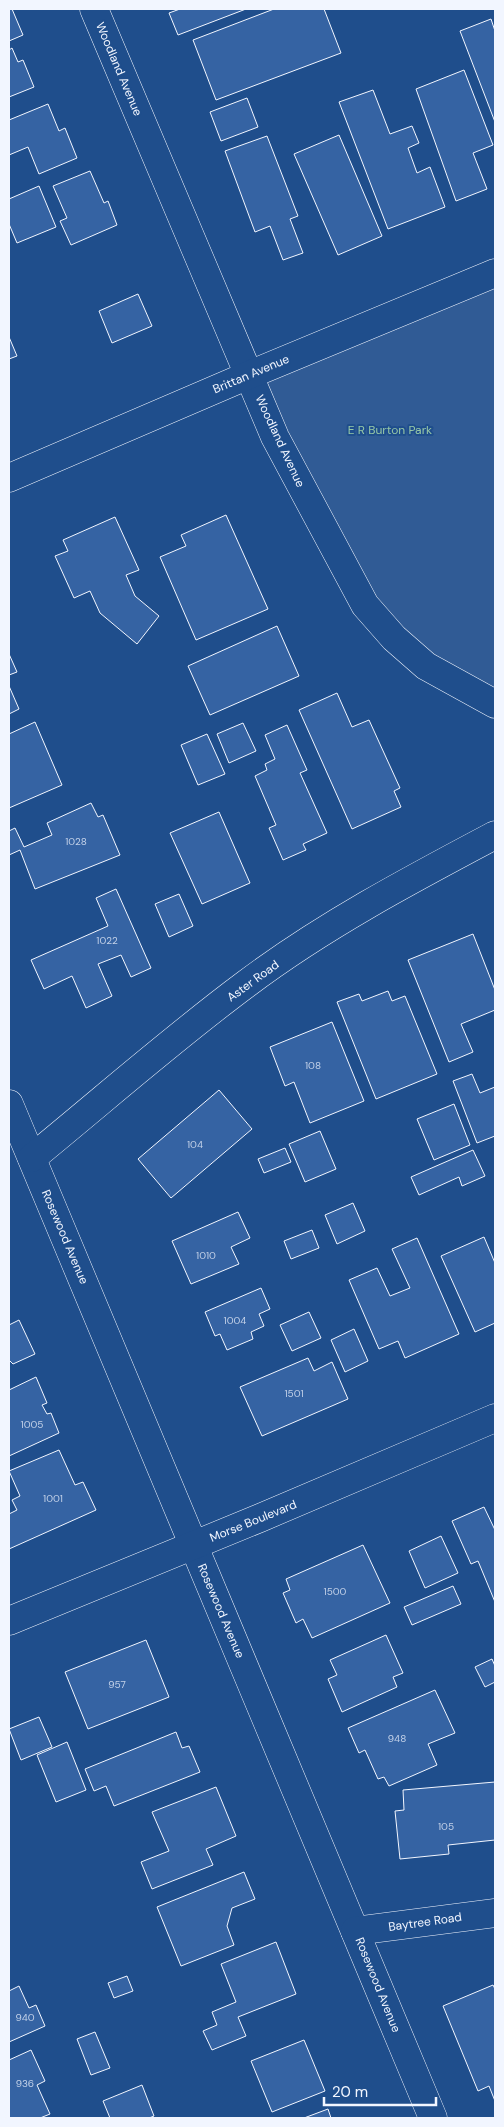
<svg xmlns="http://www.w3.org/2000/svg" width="504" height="2127" font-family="'DM Sans',sans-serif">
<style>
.built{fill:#305b95;stroke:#a8bbd7}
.building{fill:#3563a3;stroke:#f2f6ff}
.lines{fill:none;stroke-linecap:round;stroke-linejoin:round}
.street-casing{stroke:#f2f6ff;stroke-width:29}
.secondary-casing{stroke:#f2f6ff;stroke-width:29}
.street{stroke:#1f4e8c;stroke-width:28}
.secondary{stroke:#1f4e8c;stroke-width:28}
.labels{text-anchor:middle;stroke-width:4;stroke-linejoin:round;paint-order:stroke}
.number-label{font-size:10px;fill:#c3d1e8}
.street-label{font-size:12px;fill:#f2f6ff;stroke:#1f4e8c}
.park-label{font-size:12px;fill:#97c8a6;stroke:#1f4e8c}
</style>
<rect width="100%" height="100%" fill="#1f4e8c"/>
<path class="built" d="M495 273V704L394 638 249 375Z"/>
<g class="building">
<path d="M9 9H12L23 35 9 41Z"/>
<path d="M180 9H246L178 35 169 13Z"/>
<path d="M274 9H324L341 53 216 100 193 40Z"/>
<path d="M491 19 495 31V122L460 31Z"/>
<path d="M12 48 18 62 23 60 34 87 9 97V50Z"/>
<path d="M464 70 493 145 473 153 487 189 456 201 416 89Z"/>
<path d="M373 90 390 134 412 126 419 143 408 148 417 173 430 167 445 207 388 229 339 102Z"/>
<path d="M247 98 258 127 221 141 210 112Z"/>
<path d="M48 104 59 131 65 128 77 158 39 174 28 147 9 155V120Z"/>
<path d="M339 135 382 236 338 255 294 154Z"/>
<path d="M267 136 298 216 290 219 303 253 283 260 270 226 255 232 225 151Z"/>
<path d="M90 171 104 203 108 201 117 225 71 245 60 221 67 218 53 186Z"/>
<path d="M39 186 56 227 17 243 9 224V199Z"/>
<path d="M138 294 152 326 112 343 99 311Z"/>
<path d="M9 337 17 356 9 359Z"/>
<path d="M226 515 268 609 196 640 160 557 186 546 181 535Z"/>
<path d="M115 517 139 570 126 575 135 596 159 616 137 644 100 613 90 591 74 598 55 556 68 551 63 540Z"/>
<path d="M277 626 299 676 210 715 188 666Z"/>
<path d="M9 654 17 672 9 675Z"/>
<path d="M9 686 19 709 9 714Z"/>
<path d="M337 693 352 727 369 720 400 788 394 791 401 807 352 829 299 710Z"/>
<path d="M35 722 62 785 9 808V734Z"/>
<path d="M243 723 256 751 229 763 217 734Z"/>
<path d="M287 725 307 770 300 773 327 833 303 844 306 850 283 860 269 828 276 825 255 776 267 770 265 764 275 759 265 735Z"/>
<path d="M207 734 225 774 198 785 181 745Z"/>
<path d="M91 803 98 817 103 815 120 855 35 889 20 850 9 855V831L15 828 24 847 52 835 47 823Z"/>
<path d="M219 812 250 883 202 904 170 833Z"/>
<path d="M116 889 151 968 131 977 121 955 98 964 112 996 86 1008 72 976 44 989 31 960 108 926 96 898Z"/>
<path d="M179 894 193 926 169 937 155 904Z"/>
<path d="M473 934 495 990V1010L461 1024 473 1052 449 1062 408 960Z"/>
<path d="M388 991 392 1001 405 996 437 1074 376 1099 337 1002 359 994 362 1001Z"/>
<path d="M332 1022 364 1101 310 1123 294 1082 285 1086 270 1047Z"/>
<path d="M472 1074 480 1093 495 1087V1136L477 1143 453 1081Z"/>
<path d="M219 1090 252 1129 171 1198 138 1159Z"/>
<path d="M454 1104 470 1145 434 1160 417 1119Z"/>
<path d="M320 1131 336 1169 305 1182 289 1144Z"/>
<path d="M285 1148 291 1162 264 1173 258 1159Z"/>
<path d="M473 1150 485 1176 462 1186 459 1177 419 1195 411 1177Z"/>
<path d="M353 1203 365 1231 337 1244 325 1215Z"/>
<path d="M238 1212 250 1238 231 1247 239 1264 191 1284 172 1241Z"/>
<path d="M312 1230 319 1248 291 1259 284 1241Z"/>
<path d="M484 1237 495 1263V1323L475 1332 441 1256Z"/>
<path d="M417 1238 459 1334 405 1358 398 1341 379 1349 349 1280 377 1268 390 1296 410 1288 392 1249Z"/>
<path d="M261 1288 270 1309 259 1314 264 1326 251 1332 253 1339 227 1350 220 1334 215 1336 205 1312Z"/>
<path d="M309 1312 321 1338 292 1351 280 1325Z"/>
<path d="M19 1320 35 1354 13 1364 9 1360V1325Z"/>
<path d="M354 1329 368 1361 345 1372 331 1340Z"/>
<path d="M308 1358 314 1371 332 1362 348 1399 262 1436 240 1387Z"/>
<path d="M36 1377 47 1403 42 1405 47 1414 51 1413 59 1433 9 1456V1390Z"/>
<path d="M59 1450 75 1485 83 1482 96 1510 9 1549V1514L17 1510 12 1500 20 1496 9 1471Z"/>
<path d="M484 1507 495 1530V1602L478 1561 471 1564 452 1521Z"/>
<path d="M441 1536 458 1573 425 1588 409 1551Z"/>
<path d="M363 1545 390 1603 312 1638 303 1619 296 1623 283 1593 290 1590 286 1579Z"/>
<path d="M453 1586 461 1604 412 1625 404 1607Z"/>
<path d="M386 1635 403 1673 393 1677 397 1687 342 1712 328 1679 337 1675 330 1660Z"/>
<path d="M146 1640 169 1697 88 1729 65 1672Z"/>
<path d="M492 1659 495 1666V1682L485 1687 475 1667Z"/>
<path d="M435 1690 455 1733 428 1744 437 1765 389 1786 384 1777 378 1779 365 1750 359 1753 348 1728Z"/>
<path d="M39 1717 52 1747 21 1760 9 1729Z"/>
<path d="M176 1732 182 1748 189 1746 200 1772 114 1806 106 1786 94 1791 85 1769Z"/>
<path d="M67 1742 86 1790 56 1802 37 1755Z"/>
<path d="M495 1782V1840L448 1845 449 1854 400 1859 395 1811 404 1810 403 1790Z"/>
<path d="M216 1787 236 1836 206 1849 213 1865 152 1889 141 1862 169 1851 152 1812Z"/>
<path d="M244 1872 255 1899 232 1908 227 1926 234 1945 181 1966 157 1907Z"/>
<path d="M276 1942 296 1994 238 2017 246 2036 212 2050 203 2031 217 2025 212 2012 236 2002 221 1964Z"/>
<path d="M127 1976 133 1991 114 1998 108 1983Z"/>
<path d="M493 1985 495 1989V2101L489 2086 478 2091 443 2006Z"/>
<path d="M19 1986 29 2008 36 2005 45 2026 9 2042V1991Z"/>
<path d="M95 2032 110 2068 91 2075 77 2039Z"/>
<path d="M304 2040 325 2091 272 2112 251 2061Z"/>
<path d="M31 2050 45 2081 37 2085 50 2114 40 2118H9V2060Z"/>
<path d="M142 2085 154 2116 149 2118H110L103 2101Z"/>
<path d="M328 2109 331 2118H304Z"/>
</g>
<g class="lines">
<g class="street-casing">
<g id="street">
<path d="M94 9 275 437 365 605 394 638 426 666 495 704"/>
<path d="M9 1104 433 2118"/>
<path d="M32 1158C103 1100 172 1039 246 984 323 926 410 880 495 835"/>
<path d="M9 1621 260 1518 495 1418"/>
<path d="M355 1931 495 1913"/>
</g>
</g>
<g class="secondary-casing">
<path id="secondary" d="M9 478 249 375 495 273"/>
</g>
<use href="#street" class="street"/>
<use href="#secondary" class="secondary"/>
</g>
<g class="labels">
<g class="number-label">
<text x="76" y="845">1028</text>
<text x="107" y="944">1022</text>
<text x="313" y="1069">108</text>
<text x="195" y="1148">104</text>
<text x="206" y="1259">1010</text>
<text x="235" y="1324">1004</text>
<text x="294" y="1397">1501</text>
<text x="32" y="1428">1005</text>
<text x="53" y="1502">1001</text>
<text x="335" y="1595">1500</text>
<text x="117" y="1688">957</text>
<text x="397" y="1742">948</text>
<text x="446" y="1830">105</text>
<text x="25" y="2021">940</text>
<text x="25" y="2087">936</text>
</g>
<g class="street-label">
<text transform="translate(119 69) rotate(67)" y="4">Woodland Avenue</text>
<text transform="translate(251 374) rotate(-23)" y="4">Brittan Avenue</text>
<text transform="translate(280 441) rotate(65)" y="4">Woodland Avenue</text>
<text transform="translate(253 981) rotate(-36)" y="4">Aster Road</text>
<text transform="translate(65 1237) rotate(67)" y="4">Rosewood Avenue</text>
<text transform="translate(253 1521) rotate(-22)" y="4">Morse Boulevard</text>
<text transform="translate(221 1611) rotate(67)" y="4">Rosewood Avenue</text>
<text transform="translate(425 1922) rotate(-8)" y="4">Baytree Road</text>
<text transform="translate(378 1985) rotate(68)" y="4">Rosewood Avenue</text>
</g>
<g class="park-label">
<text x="390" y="434">E R Burton Park</text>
</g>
</g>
<rect width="504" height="2127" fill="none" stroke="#f2f6ff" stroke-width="20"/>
<path d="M324 2097v8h112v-8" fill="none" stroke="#f2f6ff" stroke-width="2.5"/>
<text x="332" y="2097" font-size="15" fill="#f2f6ff" stroke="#1f4e8c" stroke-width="4" paint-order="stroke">20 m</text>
</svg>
